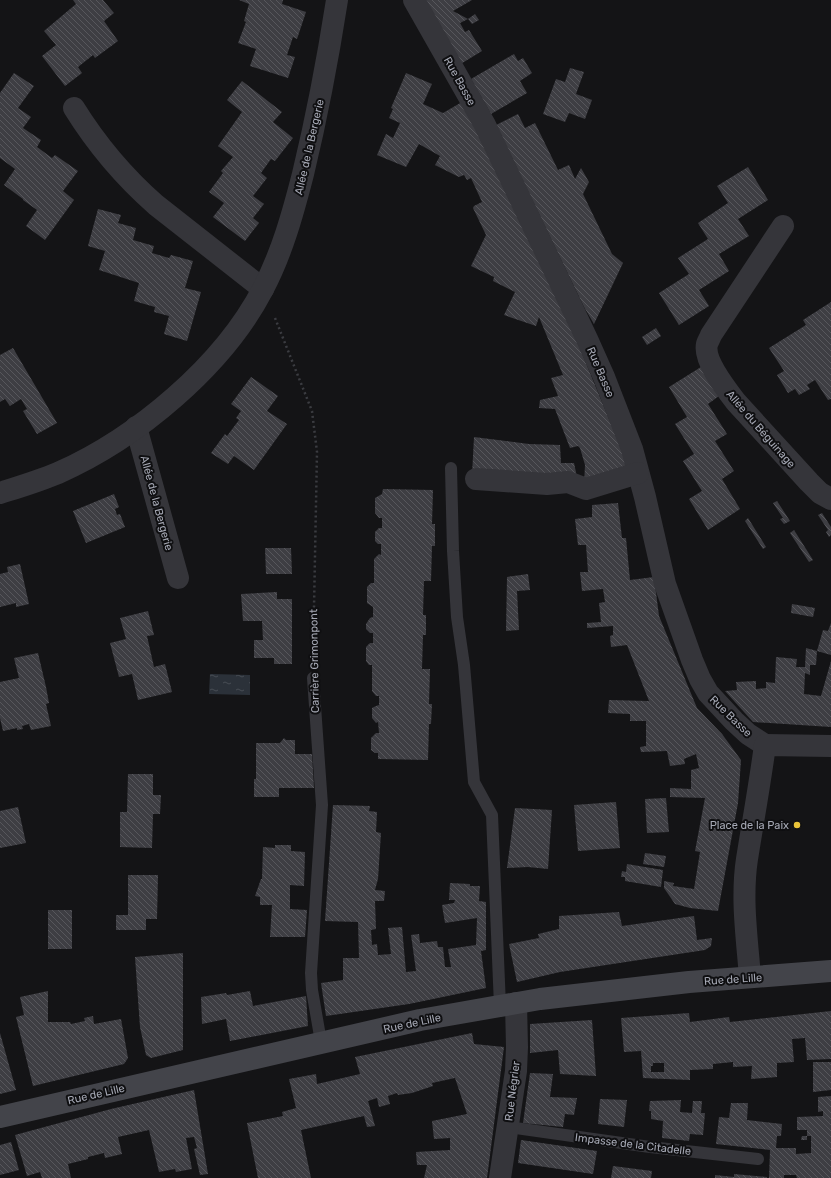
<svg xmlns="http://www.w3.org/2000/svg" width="831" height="1178" font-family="Rubik,sans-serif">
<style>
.water{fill:url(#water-ripples)}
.building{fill:url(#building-back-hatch);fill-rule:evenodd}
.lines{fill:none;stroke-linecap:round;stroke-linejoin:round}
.path{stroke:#3b3c41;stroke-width:2.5;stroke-dasharray:2 3;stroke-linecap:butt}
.service{stroke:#35353a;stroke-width:12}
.minor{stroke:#35353a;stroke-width:22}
.secondary{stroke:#43444a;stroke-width:22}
.poi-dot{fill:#e9c339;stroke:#0f0f11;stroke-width:1.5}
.labels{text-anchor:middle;stroke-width:4;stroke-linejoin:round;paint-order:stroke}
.street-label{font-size:11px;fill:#a6a9b5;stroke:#0f0f11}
.poi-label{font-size:11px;fill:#a6a9b5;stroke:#0f0f11;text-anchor:end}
</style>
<defs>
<pattern id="water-ripples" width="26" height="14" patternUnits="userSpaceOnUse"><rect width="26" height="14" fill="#2b3139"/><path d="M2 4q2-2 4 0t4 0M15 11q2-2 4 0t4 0" fill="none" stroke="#474c53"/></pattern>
<pattern id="building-back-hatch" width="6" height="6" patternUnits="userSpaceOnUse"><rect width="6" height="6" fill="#3e3e43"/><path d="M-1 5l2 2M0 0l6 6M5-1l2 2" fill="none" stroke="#57575c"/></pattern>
</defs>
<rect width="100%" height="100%" fill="#141416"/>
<path class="water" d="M210 674 250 675V695L209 694Z"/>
<g class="building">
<path d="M73 0H103L114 13 104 21 118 41 95 58 93 55 78 67 82 73 65 86 42 56 56 45 44 31 76 4Z"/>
<path d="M239 0H283L282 4 306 12 297 39 293 37 287 55 295 57 288 78 250 66 256 49 238 43 246 22 244 21 249 4Z"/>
<path d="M422 0H472L453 11 468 19 460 23 465 32 469 30 482 51 459 65Z"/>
<path d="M475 14 479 20 472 24 468 19Z"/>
<path d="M514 54 518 61 523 58 532 73 520 81 527 93 491 114 471 79Z"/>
<path d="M570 68 584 72 576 94 592 100 585 119 569 113 565 122 543 114 556 79 565 82Z"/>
<path d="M14 73 34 86 18 108 31 117 23 128 41 140 37 147 52 158 55 155 78 171 63 191 74 200 45 240 26 226 37 210 23 200V199L4 185 15 169 0 158V93Z"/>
<path d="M406 73 432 84 423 104 443 113 462 102 562 305 630 470 584 484 585 465 580 448 578 446 570 448 555 409 539 408 540 400 558 396 551 378 563 375 539 317 536 326 504 315 515 292 493 281 494 277 471 266 486 235 473 208 474 206 482 202 471 178 467 180 464 175 459 177 435 165 440 156 419 144 406 167 377 155 386 134 393 138 400 123 389 118 393 109 391 108Z"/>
<path d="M242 81 282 112 273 122 293 138 275 161 271 159 261 173 267 178 253 196 264 204 253 218 259 223 245 241 213 217 224 203 209 192 223 173 221 171 233 157 218 146 242 112 227 100Z"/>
<path d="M518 114 525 128 535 123 558 170 569 165 575 179 581 168 589 182 583 194 612 254 623 263 594 324 584 307 496 125Z"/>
<path d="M748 167 768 200 738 219 749 236 719 254 729 271 699 290 709 306 679 325 659 293 689 274 678 258 708 239 698 223 728 203 717 186Z"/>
<path d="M98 209 121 215 118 223 136 228 133 240 154 246 152 253 169 258 171 255 193 261 185 288 201 292 187 341 164 334 169 316 154 312 155 307 134 301 139 283 99 270 105 251 88 246Z"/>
<path d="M831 302V399L828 400 815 380 807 385 810 389 799 395 795 389 788 393 777 375 784 371 769 348 806 325 803 320Z"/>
<path d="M656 328 661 336 647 345 642 337Z"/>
<path d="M13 348 57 423 37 434 23 411 27 409 21 399 10 406 5 399 0 402V355Z"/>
<path d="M701 367 719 396 708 404 727 434 715 441 734 471 722 479 740 509 708 530 689 499 702 491 683 461 694 454 675 424 687 417 669 387Z"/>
<path d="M251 377 278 396 267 411 287 424 254 470 234 456 228 464 211 453 225 434 227 436 239 420 236 418 241 411 231 404Z"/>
<path d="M474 437 529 444 560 445 561 463H574L577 477 472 475Z"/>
<path d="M383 489 433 490 432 524H435V546H432L431 581H424L423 615H426V635H423L422 669H430L429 704H432L431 724H429L428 760 378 759V753H375L371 750V738L376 733H379L378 722 376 723 372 718V708L376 706 379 705V696H376L372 691V665H369L366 661V647L370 643H373V633H370L366 629V624L370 618 373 617V607L367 603V587L371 583H374V559L379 554 381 555V544H378L375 541V532L379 528H382V518H379L375 513V498L382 494Z"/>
<path d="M114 494 119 507 115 509 117 515 120 514 125 527 86 543 73 511Z"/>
<path d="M777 501 790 521 784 524 780 519 783 518 773 503Z"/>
<path d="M618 503 622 538H626L630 580 654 577 659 616 697 708 722 734 741 760 738 803 718 911 690 908 675 904 664 888V881L674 883 673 886 694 889 700 852 695 851 705 798 670 797V788L691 789V770L699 768 696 754 684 759 685 764 670 766 667 751 641 752 640 747 646 746V721H630V714L608 713 609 700 649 701 627 645 611 647 610 636 613 635V626L587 628V623L601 622 599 603 605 602 603 589 582 591 580 572H588L586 545H578L575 519 592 517V505Z"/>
<path d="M822 513 831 527V535L829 537 826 532 828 530 818 515Z"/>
<path d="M748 518 766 547 763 549 745 521Z"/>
<path d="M794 530 813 560 809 562 790 533Z"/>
<path d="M265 548H291L292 574H266Z"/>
<path d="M20 564 29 604 16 607V603L0 607V574L8 572 7 567Z"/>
<path d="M528 574 530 590 517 591 519 630 506 631 507 577Z"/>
<path d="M277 592V599H292V664H274V658H254V640H263L262 621H243L241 594Z"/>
<path d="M792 604 815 608 813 617 791 613Z"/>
<path d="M148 611 154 635 147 636 154 667 165 664 172 692 138 700 132 674 119 677 110 643 126 639 120 618Z"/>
<path d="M831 623V655L817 651 816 665H810V675L805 673 804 694 821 696 831 661V727L753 722 725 691 737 690 736 682 756 681V689L766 688V682L775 683 776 657 797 659 796 667H805L806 648 817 651 823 630 828 631Z"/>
<path d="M38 653 46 687 49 703 46 704 51 726 31 730 29 724 22 726 23 729 17 730V728L3 731 0 718V682L19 678 14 658Z"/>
<path d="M284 738 286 740H295V754H312L314 788H279V797H254V779H256V743H280Z"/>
<path d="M128 774H153V795H161L160 814H153L152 848 120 847V812H127Z"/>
<path d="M666 798 669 832 647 833 645 799Z"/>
<path d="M616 802 620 848 578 851 574 805Z"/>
<path d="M333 805 370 806 369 811 377 812 376 832 381 833 378 879 375 890 385 891 384 901H375L376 929 371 930 372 945 377 944 378 955 391 954 388 928 402 927 406 972 416 971 411 935 419 934 420 943 437 941 438 947H443L445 967H451L448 949 476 945 477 918 445 923 442 905 454 903 455 900H449L450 883 470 884V886H480L479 901 486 902V950L481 951 486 988 409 1004 326 1016 321 983 343 980V958H359L358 922 325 921Z"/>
<path d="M18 807 26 843 0 848V811Z"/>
<path d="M515 808 552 810 548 869 528 867 507 868Z"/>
<path d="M275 845H291V851L305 852 304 886 290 885V909L307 910 305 937H270L272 905H260V897L255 896 261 879H262L263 847 275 848Z"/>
<path d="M645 853 666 856 664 867 643 864Z"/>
<path d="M627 864 663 870 661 887 625 881V877H621L622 871 626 872Z"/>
<path d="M128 875H158L157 919H146V930H116V915H128Z"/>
<rect x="48" y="910" width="24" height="39"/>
<path d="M619 912 622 926 694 916 697 940 712 938 711 946 705 950 560 972 517 982 509 944 539 938 538 934 559 929V916Z"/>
<path d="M183 953V1050L151 1058 146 1055 140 1027 135 957Z"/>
<path d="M48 991V1022H70L71 1024 85 1021 84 1018 93 1016 94 1024 121 1019 128 1058 124 1064 33 1086 16 1017 24 1015 20 997Z"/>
<path d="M250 991 253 1006 306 996 308 1026 230 1041 226 1019 202 1024 201 997 226 993 227 995Z"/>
<path d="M831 1011V1059L807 1060 805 1038 792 1039 794 1062 777 1063V1077L751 1079 752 1066 733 1067V1062L713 1064V1069L690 1070V1080L643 1078 641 1051 624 1052 621 1018 689 1013 690 1022 729 1017 730 1022ZM653 1063H664V1072H651V1066H653Z"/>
<path d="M592 1020 596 1076 560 1074 558 1050 530 1053V1024Z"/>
<path d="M0 1033 16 1090 0 1094Z"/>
<path d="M472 1033 474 1044 504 1047 487 1178H424L427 1165H417L416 1152 450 1150V1138L434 1139 432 1121 467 1114 455 1078 432 1083 433 1086 412 1093 398 1095 397 1093 388 1096 390 1104 379 1107 377 1098 368 1101 375 1126 367 1127 364 1116 301 1130 311 1178H258L247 1123 283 1116 282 1112 296 1108 289 1079 316 1074 317 1084 360 1074 355 1057Z"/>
<path d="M813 1062H831V1090L813 1092Z"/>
<path d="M530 1073 553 1074 550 1097 577 1098 574 1115 565 1114 563 1127 523 1123Z"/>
<path d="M194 1090 208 1174 200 1175 194 1149 197 1148 194 1137 186 1138 192 1169 176 1172 175 1169 159 1172 149 1130 118 1137 122 1154 105 1158 104 1153 88 1157V1159L68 1164 71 1178H42L40 1172 27 1176 15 1135 111 1109Z"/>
<path d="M831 1096V1178H797L796 1175H784V1178H769L770 1150 716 1144 719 1117 729 1118 731 1103H748L747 1120 782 1124 781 1136H777L776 1148H796V1154L811 1153V1136H807V1130H797V1117L823 1116V1111L818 1112V1097Z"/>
<path d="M600 1099 627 1100 624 1127 598 1124Z"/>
<path d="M681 1100 680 1112 692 1113 693 1101H702L701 1113H705L703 1135 690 1134 689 1141 662 1138 663 1121 651 1119V1111H649L650 1101Z"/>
<path d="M802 1136H807V1140H801Z"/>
<path d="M521 1140 597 1151 593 1174 518 1163Z"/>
<path d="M11 1142 19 1170 0 1175V1145Z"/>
<path d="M613 1166 652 1171 651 1178H611Z"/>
<path d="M734 1174 767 1177V1178H715V1175L734 1177Z"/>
</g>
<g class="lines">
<path class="path" d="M275 318 312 411 317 452 313 660"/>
<g class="service">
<path d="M451 468 453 551 457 617 464 665 474 782 492 815 500 1006"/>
<path d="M313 678 322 805 311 973 312 990 321 1042"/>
<path d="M508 1127 650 1147 758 1159"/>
</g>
<g class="minor">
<path d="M414 0 485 125 587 339 604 377 632 449 645 497 665 584 692 660 700 679 708 693 734 721 748 734 765 745"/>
<path d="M74 108C97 145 123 176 156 205L263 289"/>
<path d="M783 226 711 335C710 338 708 341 707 344 703 360 726 389 736 402L809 482 820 493 831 499"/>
<path d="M136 427 178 578"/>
<path d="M476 479 547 484 568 482 586 489 638 473"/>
<path d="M0 493C19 487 39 481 58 473 137 438 223 366 263 289 282 253 293 213 303 174 317 116 328 58 337 0"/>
<path d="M750 977C747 938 741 898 747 859 753 821 760 783 765 745L831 746"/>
<path d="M500 1178 516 1071 517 1047 516 1003"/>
</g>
<path class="secondary" d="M0 1117 420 1020 540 999 689 982 831 971"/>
</g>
<circle class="poi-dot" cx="797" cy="825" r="4"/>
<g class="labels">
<g class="street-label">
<text transform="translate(460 81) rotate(61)" y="4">Rue Basse</text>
<text transform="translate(309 147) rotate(-77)" y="4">Allée de la Bergerie</text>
<text transform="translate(601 372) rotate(67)" y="4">Rue Basse</text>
<text transform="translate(761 429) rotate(49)" y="4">Allée du Béguinage</text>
<text transform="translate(157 503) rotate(75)" y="4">Allée de la Bergerie</text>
<text transform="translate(314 661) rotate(-91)" y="4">Carrière Grimonpont</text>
<text transform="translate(731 716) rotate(44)" y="4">Rue Basse</text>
<text transform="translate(733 979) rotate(-4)" y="4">Rue de Lille</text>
<text transform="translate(412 1023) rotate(-12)" y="4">Rue de Lille</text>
<text transform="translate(512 1091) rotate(-83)" y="4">Rue Négrier</text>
<text transform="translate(96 1094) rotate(-13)" y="4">Rue de Lille</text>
<text transform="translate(633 1144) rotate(7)" y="4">Impasse de la Citadelle</text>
</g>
<g class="poi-label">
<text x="789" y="829">Place de la Paix</text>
</g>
</g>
</svg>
